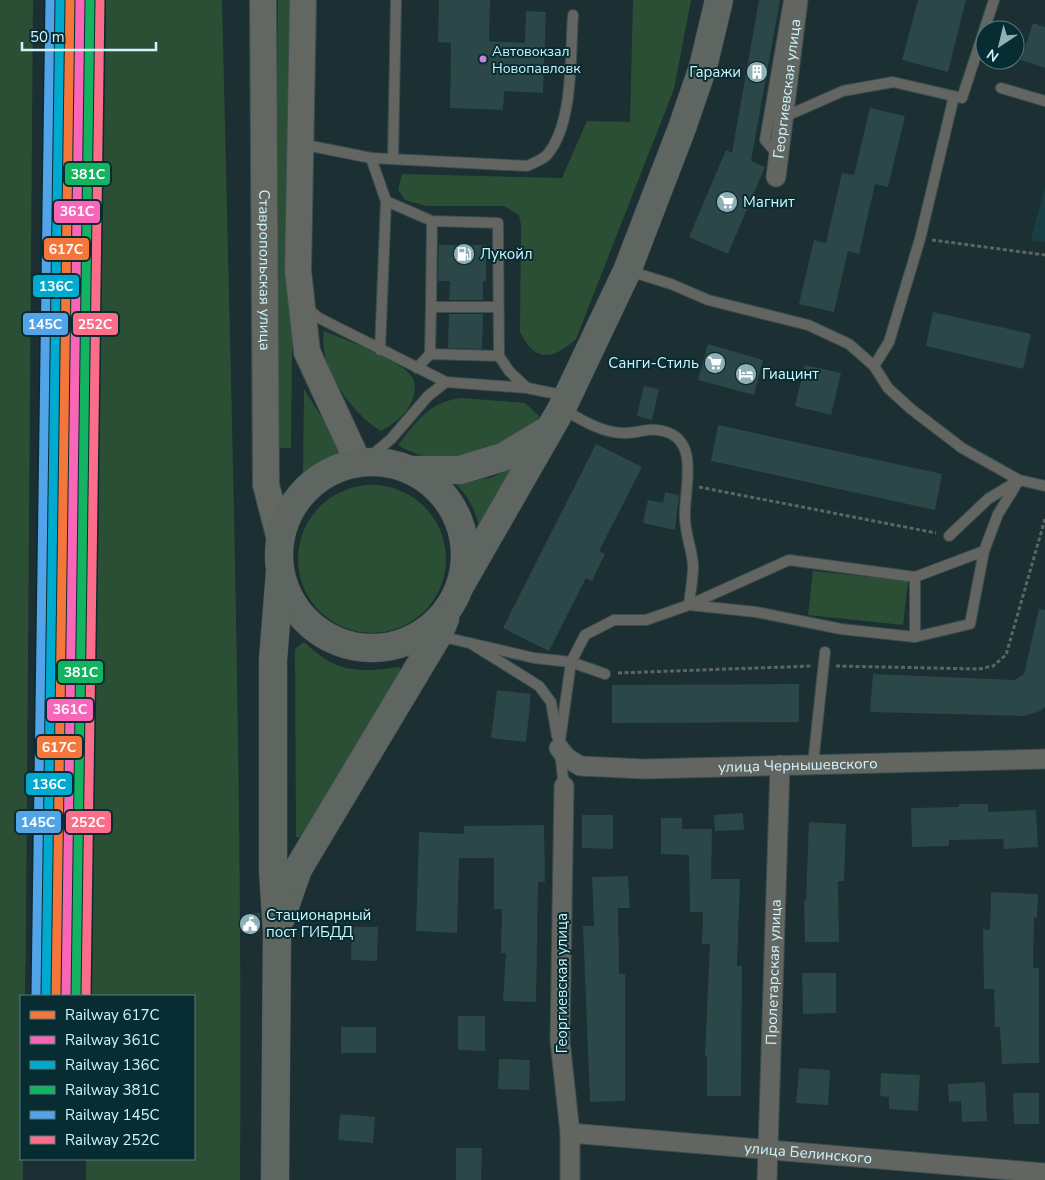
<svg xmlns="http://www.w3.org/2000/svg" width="1045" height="1180" font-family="'Nunito Sans',sans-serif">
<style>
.built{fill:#193e44}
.green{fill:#2b4f35}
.building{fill:#2b4748}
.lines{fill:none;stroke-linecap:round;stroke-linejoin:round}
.service-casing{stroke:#3a4d51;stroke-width:12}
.minor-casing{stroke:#3a4d51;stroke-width:21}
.secondary-casing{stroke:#3a4d51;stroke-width:28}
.primary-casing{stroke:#3a4d51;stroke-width:29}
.path{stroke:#5c6562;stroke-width:3;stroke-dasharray:4 2.5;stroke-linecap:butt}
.service{stroke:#636560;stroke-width:10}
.minor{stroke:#636560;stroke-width:19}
.secondary{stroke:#636762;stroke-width:26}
.primary{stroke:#5f6661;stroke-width:28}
.rail-1-casing{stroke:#072c31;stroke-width:12}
.rail-2-casing{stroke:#072c31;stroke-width:12}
.rail-3-casing{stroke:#072c31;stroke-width:12}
.rail-4-casing{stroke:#072c31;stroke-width:12}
.rail-5-casing{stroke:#072c31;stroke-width:12}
.rail-6-casing{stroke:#072c31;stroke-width:12}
.rail-1{stroke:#f5763a;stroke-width:9}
.rail-2{stroke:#fa66b7;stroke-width:9}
.rail-3{stroke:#00a9ce;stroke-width:9}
.rail-4{stroke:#13b361;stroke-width:9}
.rail-5{stroke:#53a3e8;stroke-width:9}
.rail-6{stroke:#fb6d88;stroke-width:9}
.bus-dot{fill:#c483df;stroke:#072c31;stroke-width:2}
.labels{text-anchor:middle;stroke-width:4;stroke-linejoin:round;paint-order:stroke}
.bus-label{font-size:14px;fill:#cef5fc;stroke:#072c31;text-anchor:start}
.poi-label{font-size:15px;fill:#cef5fc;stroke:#072c31;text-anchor:start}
.street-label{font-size:15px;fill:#cef5fc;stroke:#072c31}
.line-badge{stroke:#072c31;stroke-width:2}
.badge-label{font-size:14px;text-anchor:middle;font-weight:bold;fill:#fff}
</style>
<rect width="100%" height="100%" fill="#1c2f32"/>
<path class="built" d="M1045 186V242L1031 240Z"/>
<g class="green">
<path d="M0 0H33L26 921 25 996H21L23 1180H0Z"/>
<path d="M106 0H222C231 393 243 787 240 1180H86V1159H194V996H89Z"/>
<path d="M278 0H296L291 448H273Z"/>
<path d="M633 0H691L674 89 576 339C553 360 535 363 520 332L521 225 519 215 504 206H426L405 200 398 190 402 174 562 178 587 121 630 122Z"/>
<path d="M324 331C343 339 403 361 412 377 417 385 415 395 411 403 405 416 393 424 381 431 351 413 318 367 324 331Z"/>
<path d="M304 389 325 423 350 451 325 462 303 476Z"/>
<path d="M461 398 525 403 540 417C500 449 447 475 398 445 417 421 429 402 461 398Z"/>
<path d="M515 466 481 533C476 513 471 499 456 484L493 477Z"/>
<circle cx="372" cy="559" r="74"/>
<path d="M813 571 908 581 903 625 808 615Z"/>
<path d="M304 642C336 673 358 673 399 667L404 674 308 839 296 837 295 649Z"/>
</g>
<g class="building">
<path d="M439 0H490L489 41 525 43 526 11 546 12 543 93 504 91 503 110 450 108 451 43 438 42Z"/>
<path d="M759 0H780L751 161 765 167 728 254 689 237 726 150 732 153Z"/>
<path d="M918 0H966L948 72 902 60Z"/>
<path d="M1033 23 1045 27V68L1021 60Z"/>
<path d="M870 108 905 116 888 187 875 184 859 254 848 251 834 312 799 304 814 240 826 243 842 173 854 175Z"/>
<path d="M439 245H486V281H483V300H449L450 281H438Z"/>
<path d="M933 312 1031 334 1023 369 926 346Z"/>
<path d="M449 314H483L482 349 448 348Z"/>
<path d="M708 344 763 360 754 395 698 380Z"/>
<path d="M805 365 841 373 831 415 795 406Z"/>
<path d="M644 386 659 389 652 420 637 416Z"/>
<path d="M718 425 942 474 935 510 711 461Z"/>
<path d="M596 444 642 467 599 551 605 554 592 581 586 578 549 651 503 628Z"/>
<path d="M665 492 679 495 675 530 643 523 648 500 663 503Z"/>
<path d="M1039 609 1045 610V707L1040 711 1023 716 870 712 873 674 1014 680 1024 674Z"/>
<path d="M799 684V722L612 723V685Z"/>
<path d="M497 690 531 694 526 742 491 738Z"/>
<path d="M959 804H988V812L1036 810 1038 847 1004 849 1003 839 949 840V846L912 847 911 808 959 807Z"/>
<path d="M743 813 744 830 715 831 714 815Z"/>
<path d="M582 815H613V849L582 848Z"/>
<path d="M661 818H682V829H712L711 879H740L737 966H742L741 1096H707V1056H705L710 944H702L703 912H690L689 855 661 854Z"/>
<path d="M809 822 846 824 844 881H838L839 942H805L804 901H806Z"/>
<path d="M544 825 545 882H538L536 1002 503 1001 506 953H501L502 909H494V858H459L457 933 416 931 419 832 464 834V826Z"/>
<path d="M628 876 630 908H618L619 974H625V1101L590 1102 583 926H594L592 877Z"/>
<path d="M991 892 1038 894 1037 918 1034 917 1033 968H1039V1063L1002 1064 1000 1027H995L994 989H984L983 929 990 930Z"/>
<rect x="245" y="913" width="15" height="19"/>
<path d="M352 927H378L377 961 351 960Z"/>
<path d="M802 973H836V1013L803 1014Z"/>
<path d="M458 1016H485V1051L458 1050Z"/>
<rect x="341" y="1027" width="35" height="26"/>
<path d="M499 1059 530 1060 529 1090 498 1089Z"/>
<path d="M799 1068 830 1070 828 1105 796 1103Z"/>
<path d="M881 1073 920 1075 918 1111 889 1109V1097L880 1096Z"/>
<path d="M985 1082 987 1121 962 1122 961 1101 949 1102 948 1084Z"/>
<path d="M1013 1093H1039V1124H1014Z"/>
<path d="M340 1114 375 1117 373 1143 338 1140Z"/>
<path d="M456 1148H482L481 1180H456Z"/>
</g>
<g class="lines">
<g class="service-casing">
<g id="service">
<path d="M1001 88 1045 101"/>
<path d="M784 117 843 91 893 82 962 98 994 0"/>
<path d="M301 144 371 158 527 166C533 163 542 160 547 155 574 123 570 56 573 15"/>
<path d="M779 156 765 140 789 0"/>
<path d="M371 158 386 201 432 221 498 223 499 356 509 371 527 388"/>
<path d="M393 159 396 0"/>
<path d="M629 271 671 284 708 300 808 325 849 344 874 366 888 388 911 409 962 448 1019 480 1045 486"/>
<path d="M431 307 432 221"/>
<path d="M307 308 319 318 446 382 527 388 567 396"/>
<path d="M380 350 386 201"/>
<path d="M430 354 431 307H498"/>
<path d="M874 366 889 342 920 239 954 96"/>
<path d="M417 368 430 354 499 356"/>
<path d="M365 461 391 439 428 396 446 382"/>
<path d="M949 536 988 499 1016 482"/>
<path d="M984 551 915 577 789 560 689 605 756 612 841 629 915 637 970 624 984 551 998 514 1019 480"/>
<path d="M915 577V637"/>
<path d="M439 636 534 658 571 662 605 674"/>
<path d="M470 643 539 686 551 702 557 736"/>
<path d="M559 748 571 662 585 635 614 620H646L689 605C690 593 693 580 693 567 693 551 685 535 685 518 683 492 702 440 663 431 649 427 640 433 626 433 604 434 581 420 563 409"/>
<path d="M560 753 564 786"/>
<path d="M813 764 825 652"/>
</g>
</g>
<g class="minor-casing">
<g id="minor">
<path id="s1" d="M776 177 798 0"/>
<path id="s2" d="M559 748 566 757 580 766 645 769 1045 759"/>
<path d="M564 786 560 1041 570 1133V1180"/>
<path id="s3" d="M570 1133 1045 1173"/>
<path id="s4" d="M767 1180 780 765"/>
</g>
</g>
<g class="secondary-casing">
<g id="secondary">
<path id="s5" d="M263 0 266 485 280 539"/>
<path d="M303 0 298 271 307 352 358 462"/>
</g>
</g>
<g class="primary-casing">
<g id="primary">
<circle cx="372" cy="555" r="93"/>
<path d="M412 470H460L503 457 548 430"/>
<path d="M461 584 562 408 627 271 682 128 703 67 719 0"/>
<path d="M281 918 298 869 438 635 445 619"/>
<path d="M275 1180 277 932 273 870V660L280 572"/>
</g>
</g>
<g class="path">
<path d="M932 240 1045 255"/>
<path d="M699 487 936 533"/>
<path d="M836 666 979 669 993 666 1006 655 1045 519"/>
<path d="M618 673 812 666"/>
</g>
<use href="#service" class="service"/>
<use href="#minor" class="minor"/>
<use href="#secondary" class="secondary"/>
<use href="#primary" class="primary"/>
<g class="rail-1-casing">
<path id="rail-1" d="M56 996 70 0"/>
</g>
<g class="rail-2-casing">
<path id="rail-2" d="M66 996 80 0"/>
</g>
<g class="rail-3-casing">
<path id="rail-3" d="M46 996 60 0"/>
</g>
<g class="rail-4-casing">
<path id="rail-4" d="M76 996 90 0"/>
</g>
<g class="rail-5-casing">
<path id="rail-5" d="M36 996 50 0"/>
</g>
<g class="rail-6-casing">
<path id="rail-6" d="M86 996 100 0"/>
</g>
<use href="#rail-1" class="rail-1"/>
<use href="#rail-2" class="rail-2"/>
<use href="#rail-3" class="rail-3"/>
<use href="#rail-4" class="rail-4"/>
<use href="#rail-5" class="rail-5"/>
<use href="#rail-6" class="rail-6"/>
</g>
<defs>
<g id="building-disc" transform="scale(1.125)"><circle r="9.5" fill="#90b0b5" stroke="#072c31"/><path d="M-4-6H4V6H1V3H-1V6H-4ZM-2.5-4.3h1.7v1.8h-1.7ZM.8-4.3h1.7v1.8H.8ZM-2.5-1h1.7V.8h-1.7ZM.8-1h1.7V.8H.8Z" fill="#fff"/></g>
<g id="supermarket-disc" transform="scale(1.125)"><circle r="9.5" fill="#90b0b5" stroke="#072c31"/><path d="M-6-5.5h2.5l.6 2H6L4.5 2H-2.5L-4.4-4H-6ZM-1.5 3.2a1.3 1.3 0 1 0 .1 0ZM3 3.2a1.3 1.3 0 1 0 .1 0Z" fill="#fff"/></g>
<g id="fuel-disc" transform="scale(1.125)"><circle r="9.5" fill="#90b0b5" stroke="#072c31"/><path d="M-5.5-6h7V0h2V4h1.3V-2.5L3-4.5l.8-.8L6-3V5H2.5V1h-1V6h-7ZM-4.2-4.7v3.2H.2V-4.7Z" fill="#fff"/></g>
<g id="hotel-disc" transform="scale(1.125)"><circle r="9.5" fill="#90b0b5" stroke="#072c31"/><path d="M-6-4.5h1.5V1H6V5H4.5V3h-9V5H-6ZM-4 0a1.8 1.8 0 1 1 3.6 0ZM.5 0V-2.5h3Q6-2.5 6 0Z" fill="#fff"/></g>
<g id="civic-disc" transform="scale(1.125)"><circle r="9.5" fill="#90b0b5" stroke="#072c31"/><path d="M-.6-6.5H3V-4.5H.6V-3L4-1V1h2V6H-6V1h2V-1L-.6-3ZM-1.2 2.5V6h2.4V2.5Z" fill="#fff"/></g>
</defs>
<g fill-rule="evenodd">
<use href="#building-disc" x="757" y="72"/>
<use href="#supermarket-disc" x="727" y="202"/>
<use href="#fuel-disc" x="464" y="254"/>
<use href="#supermarket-disc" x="715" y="363"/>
<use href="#hotel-disc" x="746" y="374"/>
<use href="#civic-disc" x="250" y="924"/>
</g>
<circle class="bus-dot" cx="483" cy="59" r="4.5"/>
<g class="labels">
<g class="bus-label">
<text x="492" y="56">Автовокзал<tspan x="492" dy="17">Новопавловк</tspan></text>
</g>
<g class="poi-label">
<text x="741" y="77" text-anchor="end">Гаражи</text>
<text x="743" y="207">Магнит</text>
<text x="480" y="259">Лукойл</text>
<text x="699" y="368" text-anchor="end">Санги-Стиль</text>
<text x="762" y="379">Гиацинт</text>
<text x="266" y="920">Стационарный<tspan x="266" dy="17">пост ГИБДД</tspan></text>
</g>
<g class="street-label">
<text dy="5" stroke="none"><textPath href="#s1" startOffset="89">Георгиевская улица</textPath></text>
<text dy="5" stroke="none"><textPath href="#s5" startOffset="270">Ставропольская улица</textPath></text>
<text dy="5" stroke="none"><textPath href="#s2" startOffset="246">улица Чернышевского</textPath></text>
<text dy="5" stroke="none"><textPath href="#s4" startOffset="208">Пролетарская улица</textPath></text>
<text transform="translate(562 983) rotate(-90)" y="5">Георгиевская улица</text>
<text dy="5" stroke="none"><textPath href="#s3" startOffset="239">улица Белинского</textPath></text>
</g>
</g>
<g class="line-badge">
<rect x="64" y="162" width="47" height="24" rx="5" fill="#13b361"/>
<rect x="53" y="200" width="48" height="24" rx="5" fill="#fa66b7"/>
<rect x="43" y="237" width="47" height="24" rx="5" fill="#f5763a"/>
<rect x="32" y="274" width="48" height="24" rx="5" fill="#00a9ce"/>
<rect x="22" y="312" width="47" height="24" rx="5" fill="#53a3e8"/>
<rect x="72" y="312" width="47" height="24" rx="5" fill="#fb6d88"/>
<rect x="57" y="660" width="47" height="24" rx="5" fill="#13b361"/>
<rect x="46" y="698" width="48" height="24" rx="5" fill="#fa66b7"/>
<rect x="36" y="735" width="47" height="24" rx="5" fill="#f5763a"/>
<rect x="25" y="772" width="48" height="24" rx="5" fill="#00a9ce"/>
<rect x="15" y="810" width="47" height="24" rx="5" fill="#53a3e8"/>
<rect x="65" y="810" width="47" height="24" rx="5" fill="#fb6d88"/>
</g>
<g class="badge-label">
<text x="88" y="179">381С</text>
<text x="77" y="216">361С</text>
<text x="66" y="254">617C</text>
<text x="56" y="291">136С</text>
<text x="45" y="329">145С</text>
<text x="95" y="329">252С</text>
<text x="81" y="677">381С</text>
<text x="70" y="714">361С</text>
<text x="59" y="752">617C</text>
<text x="49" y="789">136С</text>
<text x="38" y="827">145С</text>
<text x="88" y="827">252С</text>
</g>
<rect x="20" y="995" width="175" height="165" fill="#072c31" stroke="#577c82"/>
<rect x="30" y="1011" width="25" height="8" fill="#f5763a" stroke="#577c82"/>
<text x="65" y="1020" font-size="15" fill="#cef5fc">Railway 617C</text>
<rect x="30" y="1036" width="25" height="8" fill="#fa66b7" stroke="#577c82"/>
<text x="65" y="1045" font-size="15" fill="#cef5fc">Railway 361С</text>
<rect x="30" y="1061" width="25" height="8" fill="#00a9ce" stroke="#577c82"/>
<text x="65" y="1070" font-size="15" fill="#cef5fc">Railway 136С</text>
<rect x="30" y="1086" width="25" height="8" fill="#13b361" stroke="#577c82"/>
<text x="65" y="1095" font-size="15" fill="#cef5fc">Railway 381С</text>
<rect x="30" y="1111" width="25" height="8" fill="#53a3e8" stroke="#577c82"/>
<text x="65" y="1120" font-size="15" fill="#cef5fc">Railway 145С</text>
<rect x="30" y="1136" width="25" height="8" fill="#fb6d88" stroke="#577c82"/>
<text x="65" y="1145" font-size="15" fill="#cef5fc">Railway 252С</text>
<g transform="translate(1000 45) rotate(215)"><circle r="24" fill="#072c31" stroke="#577c82"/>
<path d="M0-4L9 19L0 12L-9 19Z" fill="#90b0b5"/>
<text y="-8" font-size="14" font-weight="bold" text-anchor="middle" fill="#cef5fc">N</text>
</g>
<path d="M22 42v8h134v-8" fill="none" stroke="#cef5fc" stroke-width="2.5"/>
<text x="30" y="42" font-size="15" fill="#cef5fc" stroke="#072c31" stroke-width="4" paint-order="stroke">50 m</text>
</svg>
